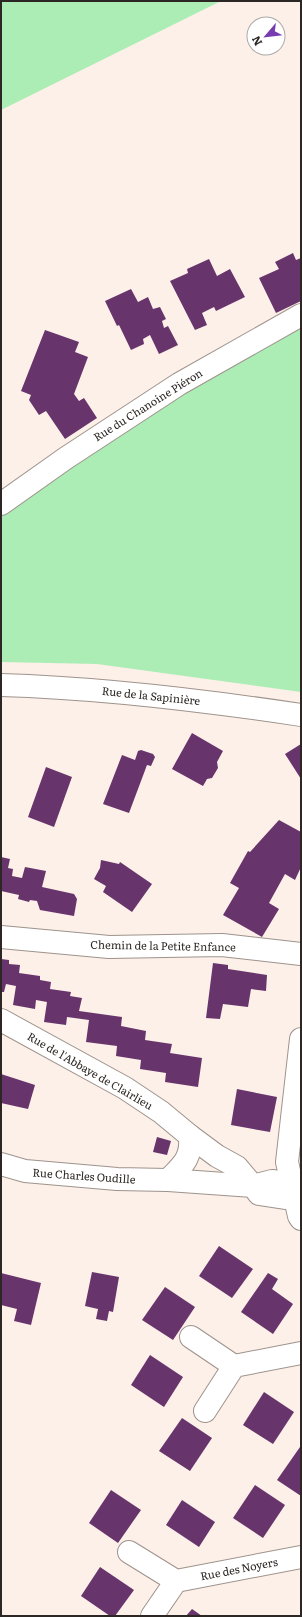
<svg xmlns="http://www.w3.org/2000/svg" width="302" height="1617" font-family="Literata,serif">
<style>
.green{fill:#abedb5}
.building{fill:#68346c}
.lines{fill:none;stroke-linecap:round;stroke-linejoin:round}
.minor-casing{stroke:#9e938c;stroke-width:24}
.minor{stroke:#fff;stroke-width:22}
.labels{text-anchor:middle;stroke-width:4;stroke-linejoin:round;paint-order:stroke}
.street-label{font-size:11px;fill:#2c2724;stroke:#fff}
</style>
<rect width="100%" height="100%" fill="#fcf0e8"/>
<g class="green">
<path d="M1 1H221L1 110Z"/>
<path d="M301 320V692L97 664 1 662V516L45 481Z"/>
</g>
<g class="building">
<path d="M293 253 296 260 301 258V301L276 313 259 278 279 269 275 262Z"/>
<path d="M209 259 217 276 230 269 245 297 216 311 214 307 202 313 207 325 195 330 170 281 188 273 187 269Z"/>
<path d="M131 289 138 302 148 297 153 309 160 307 166 319 162 321 164 328 168 326 178 345 159 354 150 335 143 339 144 344 131 350 119 325 117 326 105 301Z"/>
<path d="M45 330 79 342 75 352 88 357 74 394 79 401 84 398 97 418 65 439 46 411 39 415 29 400 31 395 21 391Z"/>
<path d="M192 733 223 751 217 762 218 768 212 778 207 779 203 786 172 769Z"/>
<path d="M301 744V779L285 754Z"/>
<path d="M141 750 153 754 155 757 151 766 147 765 129 813 103 804 122 755 135 760 138 751Z"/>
<path d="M46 767 72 777 54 827 28 817Z"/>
<path d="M279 820 301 832V867L295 880 285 874 269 903 279 909 262 937 223 915 239 888 230 883 248 851 250 852Z"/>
<path d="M1 857 10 859 8 868 13 869 12 876 22 878 25 867 46 871 42 887 74 894 77 899 74 916 40 910 37 901 30 900 29 902 18 899 19 895 1 891Z"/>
<path d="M101 860 119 864 120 862 152 884 132 912 103 892 106 886 94 879 100 868Z"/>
<path d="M1 959 9 960V964L20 965 19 973 40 976V980L51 982 50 989 71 992 70 996 82 998 79 1011 122 1017 121 1026 146 1031 145 1040 172 1044 170 1053 202 1058 198 1087 165 1082 166 1073 140 1069 141 1060 116 1056 117 1046 86 1042 89 1020 67 1017 66 1025 44 1022 47 1002 36 1000 35 1009 13 1005 16 986 6 984 4 992H1Z"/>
<path d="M213 963 228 965V969L267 975 266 991 251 989 248 1007 223 1004 220 1019 206 1018Z"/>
<path d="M1 1074 35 1085 28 1109 1 1103Z"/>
<path d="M237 1089 277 1097 270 1132 231 1125Z"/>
<path d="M157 1137 171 1141 167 1155 153 1152Z"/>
<path d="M219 1246 253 1269 232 1298 199 1276Z"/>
<path d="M92 1272 119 1277 113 1312 109 1311 107 1321 96 1319 98 1309 85 1306Z"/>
<path d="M1 1273 41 1283 31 1325 14 1321 17 1309 1 1305Z"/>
<path d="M268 1273 278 1279 272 1289 293 1304 273 1334 241 1312Z"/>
<path d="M165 1287 195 1307 173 1340 142 1320Z"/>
<path d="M150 1355 183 1377 164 1407 131 1385Z"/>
<path d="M264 1392 294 1412 273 1444 243 1425Z"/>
<path d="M182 1418 212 1438 190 1471 159 1451Z"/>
<path d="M300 1447 301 1448V1496L277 1480Z"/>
<path d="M255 1485 285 1505 263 1538 233 1518Z"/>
<path d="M111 1490 141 1510 118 1543 89 1523Z"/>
<path d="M182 1500 215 1522 199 1547 166 1525Z"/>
<path d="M100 1567 134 1590 115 1616H110L81 1596Z"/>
<path d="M192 1609 202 1616H186Z"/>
</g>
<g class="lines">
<g class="minor-casing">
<g id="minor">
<path d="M1 504 66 458 179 384 301 315"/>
<path d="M1 685C102 688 201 700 301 715"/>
<path d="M1 937 109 947 222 945 301 954"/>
<path d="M1 1020 125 1088 161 1112 190 1136 217 1156 237 1167 253 1186 272 1181 287 1183 294 1190"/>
<path d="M301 1039 287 1162 299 1216 301 1219"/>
<path d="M1 1164 25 1171 117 1179 168 1180 253 1186 259 1194 285 1198 294 1190"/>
<path d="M168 1180C183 1165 192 1158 190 1136"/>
<path d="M191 1337 234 1366"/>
<path d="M205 1411 234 1366 301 1353"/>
<path d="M129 1552 176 1581 301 1557"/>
<path d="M152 1616 176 1581"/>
</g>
</g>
<use href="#minor" class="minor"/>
</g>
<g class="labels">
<g class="street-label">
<text transform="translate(148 405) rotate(-32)" y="4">Rue du Chanoine Piéron</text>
<text transform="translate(151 696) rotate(6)" y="4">Rue de la Sapinière</text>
<text transform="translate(163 946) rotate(1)" y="4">Chemin de la Petite Enfance</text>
<text transform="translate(90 1071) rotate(30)" y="4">Rue de l'Abbaye de Clairlieu</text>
<text transform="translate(84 1176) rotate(4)" y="4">Rue Charles Oudille</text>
<text transform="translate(239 1569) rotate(-11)" y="4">Rue des Noyers</text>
</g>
</g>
<rect width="302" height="1617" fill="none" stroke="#2c2724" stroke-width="4"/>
<g transform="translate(266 36) rotate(242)"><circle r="19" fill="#ffffff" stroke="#aba9a7"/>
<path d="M0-3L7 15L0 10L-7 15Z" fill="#783cb1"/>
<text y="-6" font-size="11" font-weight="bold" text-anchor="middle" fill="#2c2724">N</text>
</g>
</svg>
